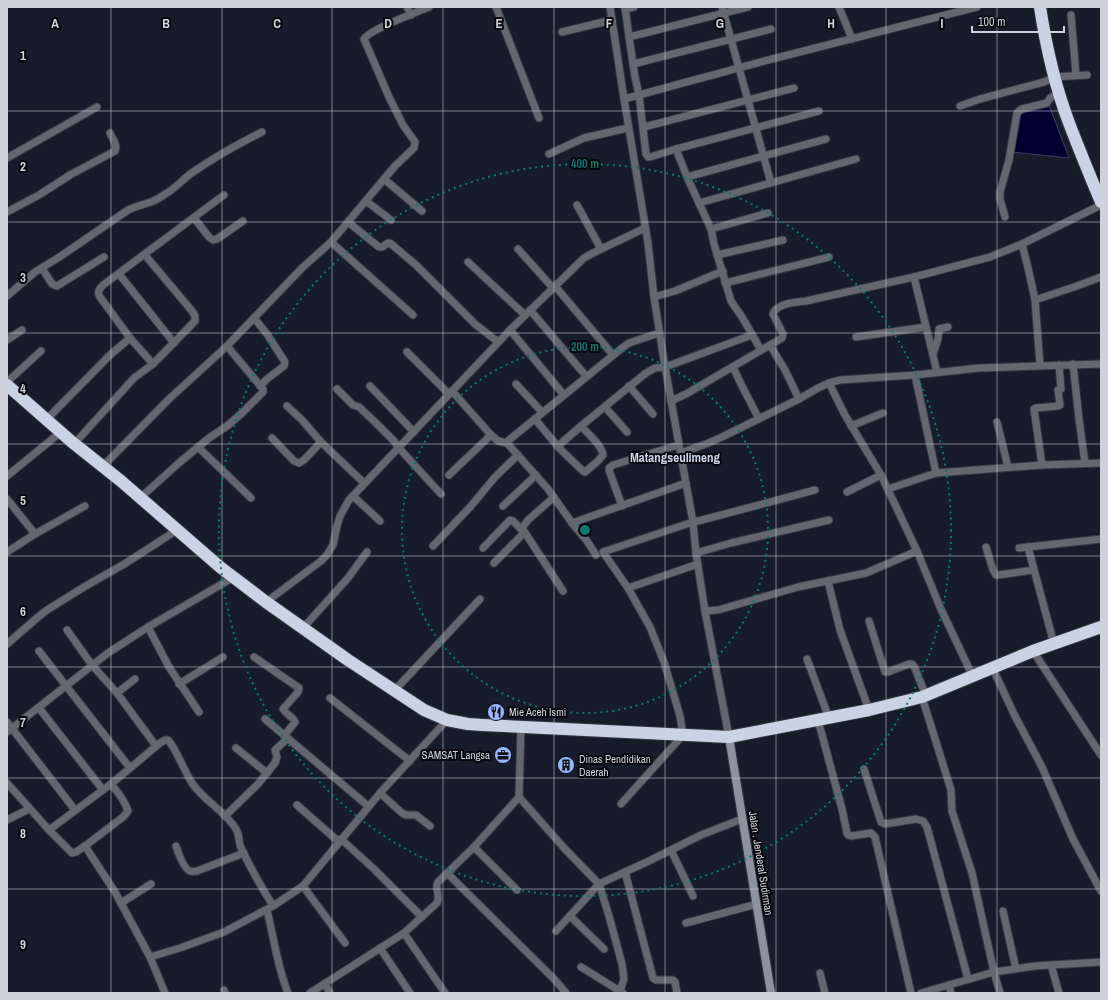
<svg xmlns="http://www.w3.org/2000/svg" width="1108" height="1000" font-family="'Archivo Narrow',sans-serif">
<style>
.water{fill:#000030;stroke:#3e3f63}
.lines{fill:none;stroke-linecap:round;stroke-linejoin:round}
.street-casing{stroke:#333945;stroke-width:9}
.secondary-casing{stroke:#333945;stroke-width:10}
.highway-casing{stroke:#333945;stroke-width:14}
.street{stroke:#64676f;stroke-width:7}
.secondary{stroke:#8d939e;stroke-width:8}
.highway{stroke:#cad3e5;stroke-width:12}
.grid{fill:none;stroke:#ced2db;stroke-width:1;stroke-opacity:0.55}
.ring{fill:none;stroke:#0f766e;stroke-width:2;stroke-dasharray:2 4}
.labels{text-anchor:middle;stroke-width:4;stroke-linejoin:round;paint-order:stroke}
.poi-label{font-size:11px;fill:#ced2db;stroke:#05070c;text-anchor:start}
.street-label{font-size:11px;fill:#ced2db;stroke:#05070c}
.quarter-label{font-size:13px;font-weight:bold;fill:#cdd6e8;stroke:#05070c}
.grid-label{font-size:13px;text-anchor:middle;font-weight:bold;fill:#ced2db;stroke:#05070c;stroke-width:4;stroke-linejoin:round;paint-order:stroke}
.centre{fill:#0f766e;stroke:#05070c;stroke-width:2}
.ring-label{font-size:12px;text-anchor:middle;font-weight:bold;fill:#0f766e;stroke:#05070c;stroke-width:4;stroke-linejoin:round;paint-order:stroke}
</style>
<rect width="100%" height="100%" fill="#161c29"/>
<path class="water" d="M1049 105 1069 158 1012 152 1020 112Z"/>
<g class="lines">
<g class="street-casing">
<g id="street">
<path d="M407 7 411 15"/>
<path d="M496 7 539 118"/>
<path d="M610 7 624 99 648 243 654 297 665 367 693 522 696 553 705 611 729 737"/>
<path d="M625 7 629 37 635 77 639 95 646 154 648 157H650L676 149 687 177 711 229 714 244 731 301 742 317 761 350"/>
<path d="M722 7 771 183"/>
<path d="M839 7 852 39"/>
<path d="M625 9 634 7"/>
<path d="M1071 15 1076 75"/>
<path d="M562 32 612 20"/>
<path d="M629 37 748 7"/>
<path d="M633 64 771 29"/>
<path d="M624 99 772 59 977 7"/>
<path d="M960 106 980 99 1044 82 1055 77 1087 75"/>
<path d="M644 127 794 88"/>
<path d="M676 149 819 111"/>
<path d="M549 154 584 138 628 128"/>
<path d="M7 158 97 107"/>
<path d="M687 177 826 139"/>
<path d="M384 179 422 211"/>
<path d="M366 201 391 220"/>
<path d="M699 203 856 159"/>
<path d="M577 205 601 249"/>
<path d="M7 212 39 195 70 175 115 151C118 145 112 138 110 133"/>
<path d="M1005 217 1000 199V192L1009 160 1017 113 1019 111 1022 109 1047 103 1050 98 1059 93"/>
<path d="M194 218 209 237 213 240 217 239 243 221"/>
<path d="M348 222 379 247H382L388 243H390L416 265 475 324 498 342"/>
<path d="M711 229 768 213"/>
<path d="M331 242 413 315"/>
<path d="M1022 244 1029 272 1035 300 1040 365"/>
<path d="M518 249 553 288"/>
<path d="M717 255 783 240"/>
<path d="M468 262 525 315"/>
<path d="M42 268 52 284 57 286 104 257"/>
<path d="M119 274 174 343"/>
<path d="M914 277 937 372"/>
<path d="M725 283 829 257"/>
<path d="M555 286 613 355"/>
<path d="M7 296 35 272 61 256 128 210C138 205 142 205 151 202 157 200 162 196 167 193 177 187 184 178 193 172 215 157 238 144 262 132"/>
<path d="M654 297 675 291 723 271"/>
<path d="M1035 300 1077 286 1101 277"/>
<path d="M530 310 586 376"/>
<path d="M254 318 267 334 285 362 284 366 267 379 260 386"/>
<path d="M510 330 564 395"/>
<path d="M856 337 926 327"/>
<path d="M7 340 22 330"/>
<path d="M770 345 785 370 799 399"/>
<path d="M407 352 449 394"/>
<path d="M933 354 938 339 939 329 948 327"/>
<path d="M153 364 130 338 100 297C97 292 99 289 103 285L224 195"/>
<path d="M1073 364 1079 419 1085 463"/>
<path d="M733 367 742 386 759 419"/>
<path d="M915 375 936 473"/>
<path d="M7 382 41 351"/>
<path d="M829 383 845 415 881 475 917 551 940 607 973 677"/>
<path d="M516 384 542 412"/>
<path d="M370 386 414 432"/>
<path d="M629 386 653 414"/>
<path d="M337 389 353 405 359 407 376 423 394 441 398 447 441 494"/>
<path d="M452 391 491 435 498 441 507 443 548 489 572 523 587 541 596 555"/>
<path d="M671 401 686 394 782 338 783 334 773 314C776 303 797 302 806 301L914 277 990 257 1022 244 1101 205"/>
<path d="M287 406 302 420 321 442 364 483"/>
<path d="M605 407 627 432"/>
<path d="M535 419 559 448 583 471 585 472 598 461 603 455C602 445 588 434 581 426L558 446"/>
<path d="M46 420 111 354 130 338"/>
<path d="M997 422 1008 467"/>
<path d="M581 426 646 373 655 368 665 367 752 335"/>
<path d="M851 426 883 413"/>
<path d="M272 438 294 461 299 463 304 460 321 442"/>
<path d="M507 443 509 440 622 348 629 343 659 333"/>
<path d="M74 444 134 378 153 364 195 321V316L192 311 145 255"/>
<path d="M198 447 251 498"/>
<path d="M680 453 706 444 722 437 799 399 818 388 829 383 840 380 915 375 979 368 1101 364"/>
<path d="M1042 465 1034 409 1036 408 1058 406 1060 405 1058 390 1061 389 1059 365"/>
<path d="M103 466 169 399 227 346 302 268 331 242 395 166 414 148 415 142 403 125 389 97 364 39C369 30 417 12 429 7"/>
<path d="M449 475 491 435"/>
<path d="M7 476 61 432"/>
<path d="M888 489 936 473 1042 465 1101 463"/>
<path d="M847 492 881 475"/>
<path d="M353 496 380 521"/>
<path d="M554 497 528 520 522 528 563 591"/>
<path d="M140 498 180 462 209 438 227 426 242 413 263 392V389L227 346"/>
<path d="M7 499 35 534 85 506"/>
<path d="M503 506 536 475"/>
<path d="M622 506 609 470V468L613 465 678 445"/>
<path d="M572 523 686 483"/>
<path d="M433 546 471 506 495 477 518 455"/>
<path d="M986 547 993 570 996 575H998L1034 570"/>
<path d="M1028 547 1054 644"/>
<path d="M483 548 510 520 513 521 522 530"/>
<path d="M1019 548 1101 539"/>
<path d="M7 552 35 534"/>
<path d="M696 553 731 543 829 520"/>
<path d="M494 563 524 533"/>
<path d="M828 581 840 630 869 710"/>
<path d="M628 588 698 564"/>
<path d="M266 602 321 561 327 555 333 545 337 526 340 516 349 500 510 330 584 258 591 254 645 228"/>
<path d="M705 611 718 610 798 587 866 573 917 551"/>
<path d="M869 621 885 672H888L909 664H912L914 666 926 696"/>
<path d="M148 627 169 667 199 712"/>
<path d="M303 628 348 578 367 552"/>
<path d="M67 630 92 665 117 693 156 746"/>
<path d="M7 644 38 617 47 610 84 587 126 563 177 530"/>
<path d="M39 651 130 768"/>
<path d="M1033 651 1101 755"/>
<path d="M254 657 299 688 298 692 283 709C286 715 293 716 295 722L284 736"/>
<path d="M807 659 829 718"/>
<path d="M993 669 1015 716 1042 767 1073 839 1101 891"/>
<path d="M179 684 223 657"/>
<path d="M394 691 480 599"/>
<path d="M117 693 135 679"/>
<path d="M922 697 951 790 952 811 972 873 994 972 1000 993"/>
<path d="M330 698 410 761"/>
<path d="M39 708 103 790"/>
<path d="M265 719 368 806"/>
<path d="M818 720 842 809 847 833 848 835 851 836 871 833 875 837 911 993"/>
<path d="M7 722 75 810"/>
<path d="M7 732 108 653 148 627 234 577"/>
<path d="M236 748 267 773"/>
<path d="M864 769 881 822 885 824 916 819 923 821 927 827 968 979"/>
<path d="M7 783 49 830 72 853 76 852 85 846 115 892 150 957 165 993"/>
<path d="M380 793 402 813 406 815H416L430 826"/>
<path d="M519 797 565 849 599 884 609 916 622 964 624 979 620 991"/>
<path d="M621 804 683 735 680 716 664 662 650 627 628 588 603 552 693 522 702 520 815 490"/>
<path d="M297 805 339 842"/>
<path d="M225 816 258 784 275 763 277 757 275 750 287 739"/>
<path d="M7 820 29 809"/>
<path d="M49 830 111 784 160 743 165 740H168C176 748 184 771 192 783 203 800 225 811 236 829 240 835 238 843 242 850 251 869 262 888 273 906"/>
<path d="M341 839 374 869 422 917"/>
<path d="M85 846 123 817 128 811C125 801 118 792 111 784"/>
<path d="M176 846C178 852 184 869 190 871 192 872 194 871 197 871L244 853"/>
<path d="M474 847 517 890"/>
<path d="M671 850 693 896"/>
<path d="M625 872 653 978 656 980H673L675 982 677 993"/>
<path d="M447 873 555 980 566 993"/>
<path d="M303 886 345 943"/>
<path d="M121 903 151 884"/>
<path d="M267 910C274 938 277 966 288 993"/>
<path d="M1003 911 1016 969"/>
<path d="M570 916 604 949"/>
<path d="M686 923 757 904"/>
<path d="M556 931 599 884 651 860 701 835 742 819"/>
<path d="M404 933 445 993"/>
<path d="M380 948 410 993"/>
<path d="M150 957 180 948 224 932 273 906 303 886 380 793 447 720"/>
<path d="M1051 965 1059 993"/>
<path d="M581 967 623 993"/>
<path d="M820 973 825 993"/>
<path d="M325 984 330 993"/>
<path d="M949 985 951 993"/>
<path d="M224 990 225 993"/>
<path d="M310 993 404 933 437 903C441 895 434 889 438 882L474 847 519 797 521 727"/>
<path d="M921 993 994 972 1035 966 1101 962"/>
</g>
</g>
<g class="secondary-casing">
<path id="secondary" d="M729 737 771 993"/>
</g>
<g class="highway-casing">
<g id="highway">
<path d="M1040 7C1046 46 1055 86 1069 123 1079 149 1090 176 1101 202"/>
<path d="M7 385 72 442 121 481 220 567 266 602 348 660 424 710 447 720 468 724 483 725 729 737 869 710 922 697 1033 651 1101 627"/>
</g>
</g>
<use href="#street" class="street"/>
<use href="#secondary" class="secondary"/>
<use href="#highway" class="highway"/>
</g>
<path class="grid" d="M111 7V993M222 7V993M332 7V993M443 7V993M554 7V993M665 7V993M776 7V993M886 7V993M997 7V993M7 111H1101M7 222H1101M7 333H1101M7 444H1101M7 556H1101M7 667H1101M7 778H1101M7 889H1101"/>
<g class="ring">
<circle cx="585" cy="530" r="183"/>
<circle cx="585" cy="530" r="366"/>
</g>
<defs>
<g id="restaurant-disc" transform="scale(0.9)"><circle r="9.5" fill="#96b6fd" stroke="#05070c"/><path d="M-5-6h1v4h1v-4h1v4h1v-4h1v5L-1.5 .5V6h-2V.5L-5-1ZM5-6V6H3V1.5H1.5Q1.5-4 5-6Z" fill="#111"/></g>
<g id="office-disc" transform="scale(0.9)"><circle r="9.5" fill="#96b6fd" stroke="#05070c"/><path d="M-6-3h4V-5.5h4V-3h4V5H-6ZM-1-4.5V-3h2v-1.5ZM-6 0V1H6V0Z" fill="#111"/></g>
<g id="building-disc" transform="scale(0.9)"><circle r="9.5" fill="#96b6fd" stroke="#05070c"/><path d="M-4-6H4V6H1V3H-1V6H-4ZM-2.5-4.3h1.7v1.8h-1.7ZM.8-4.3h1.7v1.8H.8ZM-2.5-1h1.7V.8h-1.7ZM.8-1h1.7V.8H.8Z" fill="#111"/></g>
</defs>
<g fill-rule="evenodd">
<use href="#restaurant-disc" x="496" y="712"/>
<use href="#office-disc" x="503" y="755"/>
<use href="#building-disc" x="566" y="765"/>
</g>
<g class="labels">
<g class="poi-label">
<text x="509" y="716">Mie Aceh Ismi</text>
<text x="490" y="759" text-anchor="end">SAMSAT Langsa</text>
<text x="579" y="763">Dinas Pendidikan<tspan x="579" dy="13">Daerah</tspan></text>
</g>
<g class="street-label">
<text transform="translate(761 863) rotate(81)" y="4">Jalan . Jenderal Sudirman</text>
</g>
<g class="quarter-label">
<text x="675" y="462">Matangseulimeng</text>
</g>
</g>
<g class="grid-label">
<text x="55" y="28">A</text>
<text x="166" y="28">B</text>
<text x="277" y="28">C</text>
<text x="388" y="28">D</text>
<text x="499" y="28">E</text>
<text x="609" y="28">F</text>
<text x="720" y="28">G</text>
<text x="831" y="28">H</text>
<text x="942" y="28">I</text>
<text x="23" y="60">1</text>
<text x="23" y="171">2</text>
<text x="23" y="282">3</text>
<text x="23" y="393">4</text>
<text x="23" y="505">5</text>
<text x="23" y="616">6</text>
<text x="23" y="727">7</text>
<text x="23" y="838">8</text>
<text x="23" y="949">9</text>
</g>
<circle cx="585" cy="530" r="6" class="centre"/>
<g class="ring-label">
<text x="585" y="168">400 m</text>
<text x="585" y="351">200 m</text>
</g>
<rect width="1108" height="1000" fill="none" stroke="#ced2db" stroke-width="16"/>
<path d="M972 26v6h92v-6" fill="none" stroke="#ced2db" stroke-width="2"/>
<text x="978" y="26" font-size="12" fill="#ced2db" stroke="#05070c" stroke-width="3" paint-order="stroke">100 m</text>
</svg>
